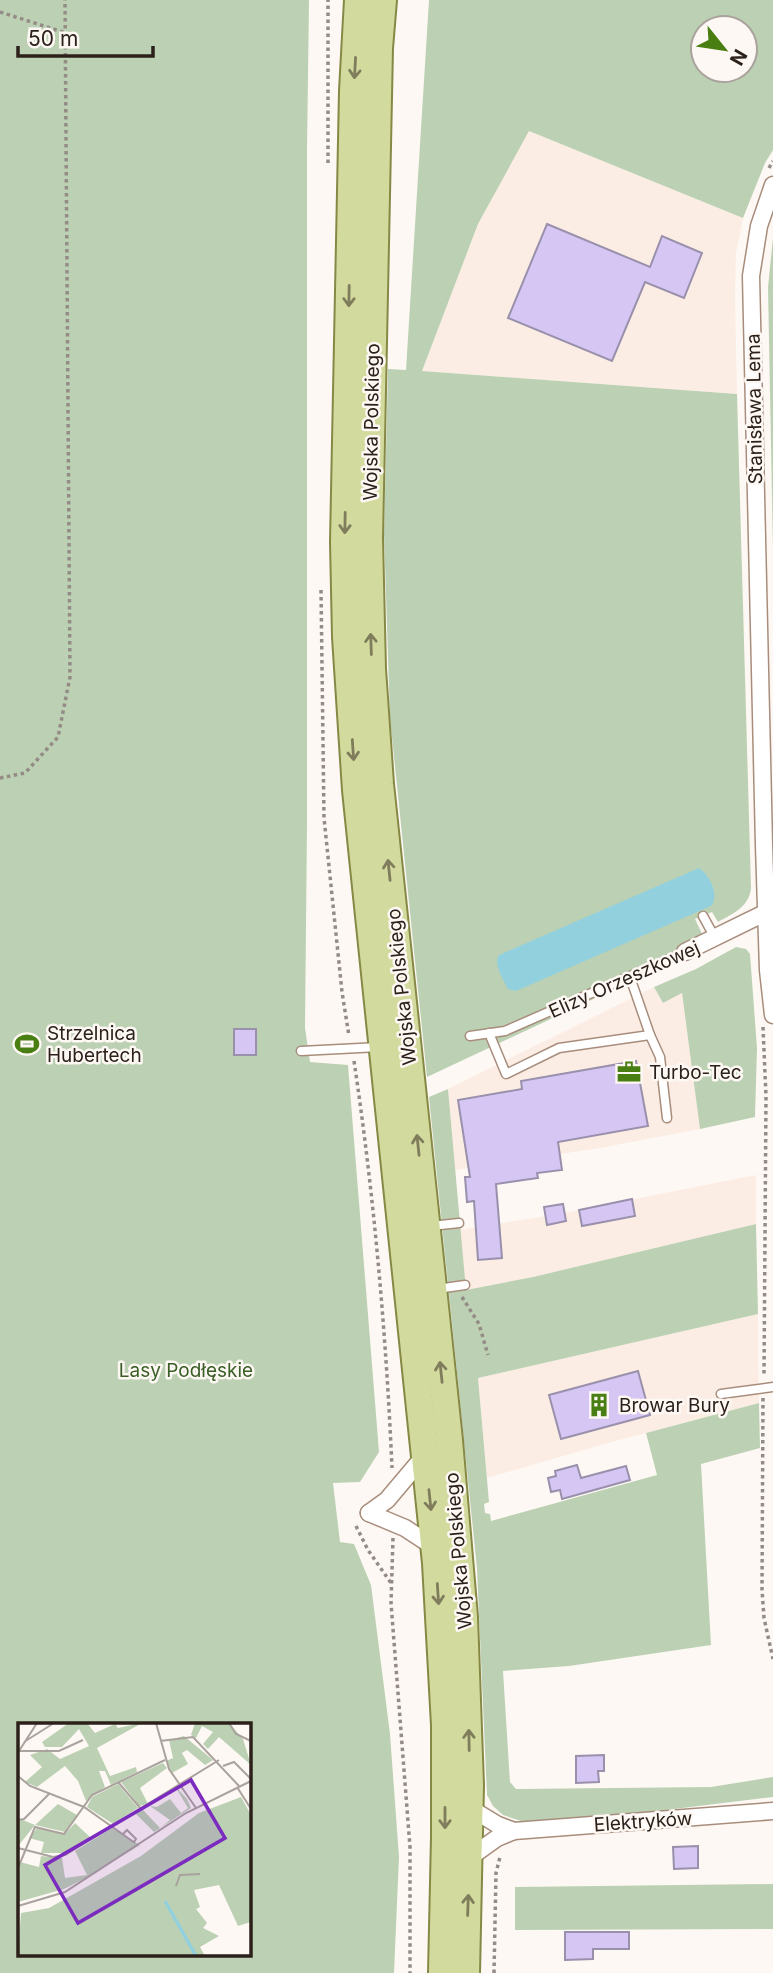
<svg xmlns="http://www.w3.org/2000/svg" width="773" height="1973" font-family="Inter,sans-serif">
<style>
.built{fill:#fcede4}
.green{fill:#bcd1b3;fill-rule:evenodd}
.water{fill:#93d0de}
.building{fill:#d6c6f4;stroke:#9990ac;stroke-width:2}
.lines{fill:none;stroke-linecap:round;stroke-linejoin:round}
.lane-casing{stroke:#a88d7c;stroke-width:11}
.street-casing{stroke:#a88d7c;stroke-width:19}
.primary-casing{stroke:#858945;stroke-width:30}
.path{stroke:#948b86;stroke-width:3.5;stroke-dasharray:3.5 3.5;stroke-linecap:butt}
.lane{stroke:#fff;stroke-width:8}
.street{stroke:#fff;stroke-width:16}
.primary{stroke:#d3da9d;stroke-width:26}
.oneway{stroke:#7f7d5c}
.labels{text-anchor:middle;stroke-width:5;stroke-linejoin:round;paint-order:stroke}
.street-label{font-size:19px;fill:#2b201a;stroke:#fef8f4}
.poi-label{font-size:19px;fill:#2b201a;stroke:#fef8f4;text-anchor:start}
.park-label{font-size:19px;fill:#395f27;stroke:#fef8f4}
.inset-river{fill:none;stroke:#93d0de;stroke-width:3.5}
.inset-road{fill:none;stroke:#aaa29d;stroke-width:2}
.view{fill:#7b2cbf;fill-opacity:0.15;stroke:#7b2cbf;stroke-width:3.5}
.inset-edge{fill:none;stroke:#2b201a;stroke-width:3.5}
</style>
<rect width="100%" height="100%" fill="#fef8f4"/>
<g class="built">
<path d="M529 131 743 218 736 253 735 297 737 394 422 371 478 224Z"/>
<path d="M654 987 663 1003 682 993 700 1129 600 1148 455 1170 448 1089Z"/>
<path d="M756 1175V1224L533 1277 466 1290 460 1230 564 1213Z"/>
<path d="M758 1314 759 1403 608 1443 487 1478 478 1378Z"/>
</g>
<g class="green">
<path d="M0 0H309L307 152V826L305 1028 310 1062 348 1065 379 1452 360 1482 333 1483 340 1542 354 1544 371 1585 390 1734 399 1857 394 1973H0ZM19 1724H248V1954H19Z"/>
<path d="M429 0H773V150L765 163 743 218 529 131 478 224 422 371 737 394 751 888C749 907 734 913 718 922L712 912 695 919 705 940 696 951 427 1077 390 718 384 534 388 369 406 370ZM703 28H745V70H703Z"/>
<path d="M773 238V550L768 287Z"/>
<path d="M736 947 746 949 750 954 757 1048 755 1117 700 1129 682 993 663 1003 654 987 696 969Z"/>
<path d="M448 1089 466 1290 533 1277 756 1224 758 1314 478 1378 489 1502 484 1504 485 1513 490 1514 491 1521 657 1475 646 1433 759 1403 760 1448 701 1464 711 1645 569 1666 503 1671 510 1782 516 1789 711 1787 773 1777V1797L617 1816 524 1822 503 1815 493 1806 487 1795 477 1569 429 1097Z"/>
<path d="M773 1884V1929L515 1930V1887Z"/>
</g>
<path class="water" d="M699 868C710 875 720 896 711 906L516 991 508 989C503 979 493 964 499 955Z"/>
<g class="building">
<path d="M547 224 650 267 662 236 702 253 684 298 645 282 612 361 508 318Z"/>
<rect x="234" y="1029" width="22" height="26"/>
<path d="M636 1061 648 1126 558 1142 562 1170 537 1173 538 1178 496 1184 502 1258 478 1260 474 1201 467 1202 465 1177H470L458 1100 522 1089 521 1081Z"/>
<path d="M632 1199 635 1216 582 1226 579 1210Z"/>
<path d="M563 1204 566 1221 547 1225 544 1207Z"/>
<path d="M638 1371 650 1415 561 1439 549 1395Z"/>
<path d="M577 1465 581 1478 626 1466 630 1480 562 1499 560 1490 551 1492 548 1478 556 1476 555 1471Z"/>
<path d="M604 1755V1771H598L599 1782 576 1783V1756Z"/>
<path d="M698 1846V1868L674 1869 673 1847Z"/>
<path d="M565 1932H629V1949H593V1959L565 1960Z"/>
</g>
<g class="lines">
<g class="lane-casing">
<g id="lane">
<path d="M703 916 715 938"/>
<path d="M489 1033 506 1074 559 1048 650 1035 630 977"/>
<path d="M650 1035 660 1057 667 1118"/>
<path d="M470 1036 505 1031 685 952"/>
<path d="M301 1051 379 1047"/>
<path d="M431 1226 459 1223"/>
<path d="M437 1289 465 1285"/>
<path d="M721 1394 773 1387"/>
</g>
</g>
<g class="street-casing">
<g id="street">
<path d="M773 185 759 226 751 276 764 845 768 970 773 1015"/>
<path d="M685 952 773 909"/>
<path d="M369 1513 387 1500 425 1455"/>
<path d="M369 1513 405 1528 434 1547"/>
<path d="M470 1808 498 1825 514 1831"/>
<path d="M469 1858 497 1838 514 1831 773 1811"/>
</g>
</g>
<g class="primary-casing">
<g id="primary">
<path d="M358 0 353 91 344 542 346 637 356 790 436 1563 445 1725V1837L442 1973"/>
<path d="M383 0 379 48 369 538 372 669 380 784 449 1440 464 1617 470 1785 466 1973"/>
</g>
</g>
<g class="path">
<path d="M0 12 66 33"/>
<path d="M328 163V0"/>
<path d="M769 168 773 161"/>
<path d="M321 590 324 818 342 992 349 1036"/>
<path d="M0 778 25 773 58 737 70 677 65 0"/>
<path d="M763 1027 766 1096 764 1377"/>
<path d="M354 1061C374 1195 386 1332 392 1468"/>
<path d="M462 1297 479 1324 488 1355"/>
<path d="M763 1398 762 1590 764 1618 773 1659"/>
<path d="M356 1526 368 1550 391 1583"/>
<path d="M393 1538 391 1603 410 1847V1973"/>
<path d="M494 1973 496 1873 500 1857"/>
</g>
<use href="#lane" class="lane"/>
<use href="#street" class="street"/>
<use href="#primary" class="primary"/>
</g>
<defs><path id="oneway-shaft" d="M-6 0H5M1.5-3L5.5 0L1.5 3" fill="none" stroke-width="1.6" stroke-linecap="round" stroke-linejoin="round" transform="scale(1.75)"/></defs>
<g class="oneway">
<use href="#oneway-shaft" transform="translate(355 68) rotate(93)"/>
<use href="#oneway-shaft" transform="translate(349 296) rotate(91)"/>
<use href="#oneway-shaft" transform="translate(345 523) rotate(91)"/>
<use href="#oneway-shaft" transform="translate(371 644) rotate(-92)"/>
<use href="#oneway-shaft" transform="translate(353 750) rotate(86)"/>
<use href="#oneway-shaft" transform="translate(389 870) rotate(-96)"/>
<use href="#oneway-shaft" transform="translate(418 1145) rotate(-96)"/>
<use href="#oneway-shaft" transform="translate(441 1372) rotate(-96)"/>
<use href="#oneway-shaft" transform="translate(430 1500) rotate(84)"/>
<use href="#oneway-shaft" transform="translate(438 1594) rotate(86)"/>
<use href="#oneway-shaft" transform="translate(469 1740) rotate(-91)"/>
<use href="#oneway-shaft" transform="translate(445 1818) rotate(90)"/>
<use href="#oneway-shaft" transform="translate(468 1905) rotate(-88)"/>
</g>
<defs>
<g id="stadium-bare" transform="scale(1.89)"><path d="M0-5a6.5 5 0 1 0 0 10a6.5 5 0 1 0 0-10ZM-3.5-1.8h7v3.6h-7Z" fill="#497e12" stroke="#fef8f4" stroke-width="2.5" paint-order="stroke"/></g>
<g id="office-bare" transform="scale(1.89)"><path d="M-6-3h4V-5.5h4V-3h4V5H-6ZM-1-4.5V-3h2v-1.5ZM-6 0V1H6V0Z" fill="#497e12" stroke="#fef8f4" stroke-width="2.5" paint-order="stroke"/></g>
<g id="building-bare" transform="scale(1.89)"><path d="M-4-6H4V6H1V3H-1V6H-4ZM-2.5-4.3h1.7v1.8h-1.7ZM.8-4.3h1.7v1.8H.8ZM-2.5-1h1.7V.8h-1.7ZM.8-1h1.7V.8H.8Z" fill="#497e12" stroke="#fef8f4" stroke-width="2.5" paint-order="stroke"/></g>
</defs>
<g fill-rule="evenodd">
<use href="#stadium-bare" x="27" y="1044"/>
<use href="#office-bare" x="629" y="1072"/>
<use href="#building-bare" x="599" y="1405"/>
</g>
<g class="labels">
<g class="street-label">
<text transform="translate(754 409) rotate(-91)" y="7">Stanisława Lema</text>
<text transform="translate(371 422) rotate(-89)" y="7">Wojska Polskiego</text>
<text transform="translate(624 979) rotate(-24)" y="7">Elizy Orzeszkowej</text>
<text transform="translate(401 987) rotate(-96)" y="7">Wojska Polskiego</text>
<text transform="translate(458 1551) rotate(-95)" y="7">Wojska Polskiego</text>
<text transform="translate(643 1821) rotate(-4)" y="7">Elektryków</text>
</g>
<g class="poi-label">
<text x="47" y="1040">Strzelnica<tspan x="47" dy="22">Hubertech</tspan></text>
<text x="649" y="1079">Turbo-Tec</text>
<text x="619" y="1412">Browar Bury</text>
</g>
<g class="park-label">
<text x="186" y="1377">Lasy Podłęskie</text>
</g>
</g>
<g transform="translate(18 1723)">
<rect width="233" height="233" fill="#fef8f4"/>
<path d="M51 0H69L77 10 97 1 100 5 124 0 79 25 92 53 118 44 119 49 93 62 87 48H81L87 64 68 78 60 58 47 43 19 64 7 59 24 44 12 32 29 26 42 36 71 23 61 6 44 24H27L24 19ZM177 0H211L225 16 233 42 201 14 190 26 185 21 195 9 184 3 178 15 173 12ZM166 13 195 37 187 42 169 27 164 30 170 41 154 50 148 38 155 35 151 17ZM145 40 149 45 122 65 130 81 121 83 103 59ZM100 61 120 85 95 101 69 84 74 74ZM157 63 169 76 173 85 136 109 118 91 125 87 142 105 152 97 132 83 139 84 152 76 163 90 170 85ZM223 74 233 92V199L220 203 201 162 176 167 182 184 178 186 189 200 185 205 201 213 182 224 187 233H0L3 190 31 185 123 133 181 90ZM40 81 59 92 47 109 17 102 0 123V95L17 102ZM57 100 73 115 48 130H23L26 119 11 115 19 105 46 112ZM94 105 122 122 70 154 46 166 0 179 2 139 21 144 23 133 44 135 47 155 69 152 57 128Z" fill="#bcd1b3"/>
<path class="inset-river" d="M147 178 178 233"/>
<path class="inset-road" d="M138 0 151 46 178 85M211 0 218 11 233 18M142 18 175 14 221 63M6 19 36 0M0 28H41L65 17M1 28 19 0M205 43 216 39 233 56M0 53 12 63 66 84 117 120M100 59 123 86M219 64 233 86M0 97 6 96 32 70M105 111 109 107 118 116 116 119M0 125 35 134 47 132 201 37M0 145 17 104 46 111 74 72 147 37M158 163 162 152 182 151M0 183 47 169 168 90 233 58"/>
<path class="view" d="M173 57 207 115 60 200 27 142Z"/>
<rect width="233" height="233" class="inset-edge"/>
</g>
<g transform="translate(724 49) rotate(120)"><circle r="33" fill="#fef8f4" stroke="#aaa29d" stroke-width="2"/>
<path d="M0-5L12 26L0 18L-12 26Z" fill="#497e12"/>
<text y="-10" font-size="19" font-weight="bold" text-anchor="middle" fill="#2b201a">N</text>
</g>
<path d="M18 46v10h135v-10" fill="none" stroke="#2b201a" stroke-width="3.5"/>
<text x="28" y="46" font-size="21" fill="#2b201a" stroke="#fef8f4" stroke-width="5" paint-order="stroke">50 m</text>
</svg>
